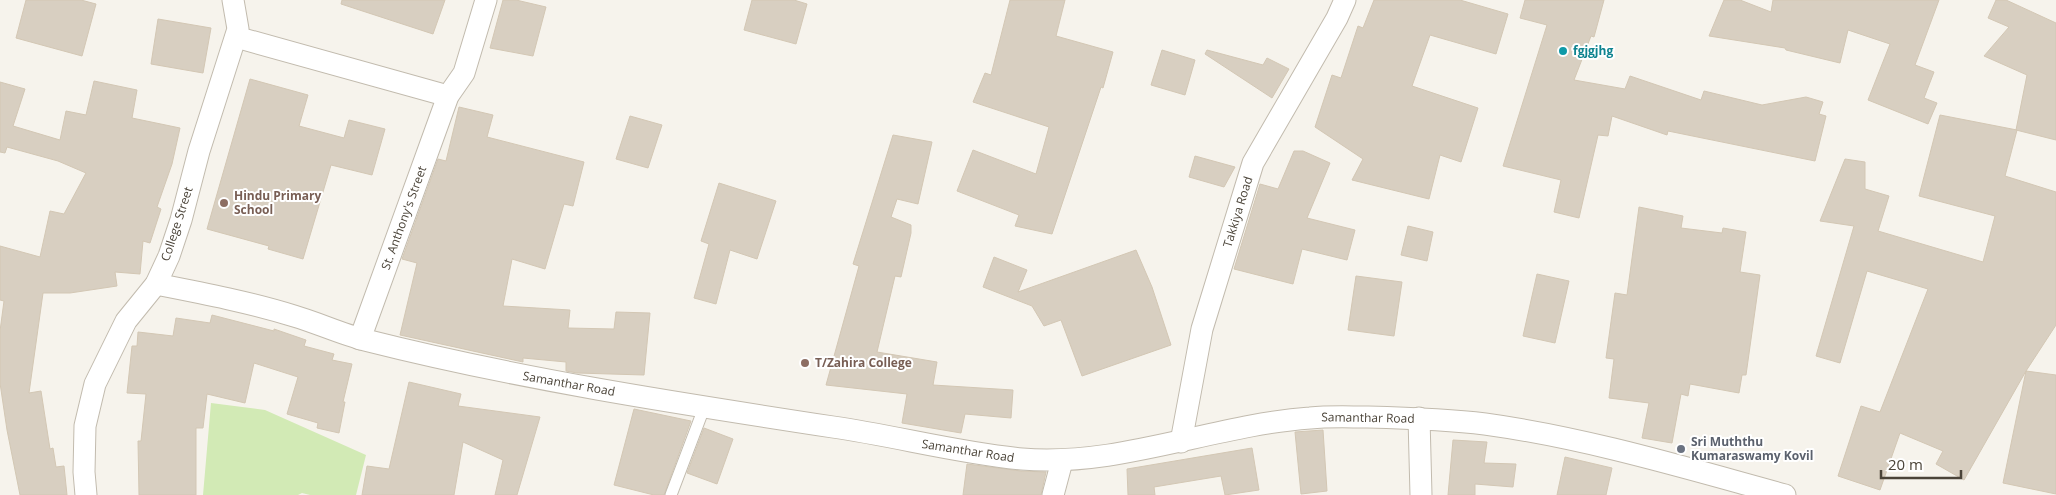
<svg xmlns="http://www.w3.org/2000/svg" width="2056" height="495" font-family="'Open Sans',sans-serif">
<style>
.green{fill:#d2eab5}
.building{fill:#d8cfc1;stroke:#d3c7b4}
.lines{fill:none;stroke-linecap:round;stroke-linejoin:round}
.lane-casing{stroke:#c2bbae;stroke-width:13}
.street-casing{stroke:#c2bbae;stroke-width:23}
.lane{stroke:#fff;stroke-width:11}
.street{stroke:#fff;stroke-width:21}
.culture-dot{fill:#0f9aa8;stroke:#fff;stroke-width:2}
.education-dot{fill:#8d6e63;stroke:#fff;stroke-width:2}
.worship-dot{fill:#6b7280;stroke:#fff;stroke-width:2}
.labels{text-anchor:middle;stroke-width:4;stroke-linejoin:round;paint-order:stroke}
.culture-label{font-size:12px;font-weight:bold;fill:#0d838f;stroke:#fff;text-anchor:start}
.education-label{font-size:12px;font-weight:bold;fill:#785e54;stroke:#fff;text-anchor:start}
.street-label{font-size:12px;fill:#4b4439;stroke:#fff}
.worship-label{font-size:12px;font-weight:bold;fill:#5b616d;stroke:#fff;text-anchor:start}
</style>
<rect width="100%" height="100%" fill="#f6f3ec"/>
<path class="green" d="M211 403 265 410 366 455 356 495H310L302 493 298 495H203Z"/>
<g class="building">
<path d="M26 0H81L96 4 82 56 16 38Z"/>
<path d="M342 0H445L433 34 341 4Z"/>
<path d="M503 0H516L546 7 533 56 490 48Z"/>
<path d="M752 0H794L807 4 796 44 744 30Z"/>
<path d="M1010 0H1065L1056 36 1113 52 1103 88 1101 87 1052 234 1015 226 1019 215 957 191 973 150 1036 174 1049 127 973 102 985 73 991 75Z"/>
<path d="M1374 0H1460L1508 14 1496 54 1430 35 1412 86 1478 108 1461 162 1440 155 1429 199 1352 180 1363 159 1315 127 1332 75 1341 78 1358 26 1363 28Z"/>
<path d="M1525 0H1604L1594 37 1591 36 1574 80 1625 89 1630 76 1701 100 1704 91 1762 105 1806 97 1823 102 1819 114 1826 116 1815 161 1668 131 1667 135 1612 116 1608 136 1598 135 1579 218 1554 212 1561 180 1503 166 1547 25 1520 18Z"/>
<path d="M1724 0H1740L1771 12 1773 0H1939L1915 65 1934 72 1924 98 1937 103 1928 124 1868 100 1890 44 1848 30 1840 63 1786 50 1785 48 1709 36Z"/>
<path d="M1996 0H2006L2056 23V140L2016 130 2027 75 1984 56 2009 27 1988 18Z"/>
<path d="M158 19 211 28 203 73 151 64Z"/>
<path d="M1162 50 1195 60 1185 95 1151 85Z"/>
<path d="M1207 50 1263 65 1267 58 1289 69 1272 98 1205 54Z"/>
<path d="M250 79 308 95 299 126 344 138 349 120 385 129 372 175 331 165 303 259 268 249 269 246 207 229Z"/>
<path d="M94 81 137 90 132 118 180 128 172 164 157 207 161 209 150 243 143 241 140 274 115 272 117 286 70 293H43L29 393 41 391 50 449 53 448 56 467 64 466 67 495H20L7 430 0 383V331L4 301 0 300V246L40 257 50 211 64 214 86 173 58 161 7 147 5 153 0 152V82L25 89 13 126 60 140 66 111 86 115Z"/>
<path d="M459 107 493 115 487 137 584 162 573 206 564 204 545 269 512 259 503 306 570 310 568 328 614 329 616 312 650 313 644 375 577 373 566 371V362L523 358V362L400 335 417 263 402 259 438 159 446 161Z"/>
<path d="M1940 115 2017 130 2005 176 2056 192V325L2026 371 2056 375V494L2003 483 2026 371 1964 480 1936 464 1943 451 1900 433 1880 490 1838 476 1861 406 1880 412 1928 289 1867 271 1840 363 1816 356 1854 226 1820 221 1845 159 1865 162V189L1889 196 1878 231 1983 262 1995 216 1919 196Z"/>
<path d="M630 116 662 125 648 168 616 159Z"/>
<path d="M893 135 932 142 918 204 897 199 891 217 911 225V233L901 277 895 276 877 352 937 362 933 385 1013 390 1011 418 965 414 961 433 902 423 907 394 826 385 859 266 853 264Z"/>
<path d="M1294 151H1303L1330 163 1307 218 1355 230 1347 260 1302 249 1293 284 1234 269 1260 184 1278 189Z"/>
<path d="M1195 156 1235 167 1224 187 1189 177Z"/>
<path d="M719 183 776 201 757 259 730 250 716 304 694 298 709 244 701 241Z"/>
<path d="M1639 207 1683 216 1681 228 1722 233 1723 228 1746 232 1740 272 1760 275 1746 375H1742L1739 393 1690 384 1688 396 1681 394 1672 443 1642 438 1649 403 1609 398 1614 359 1606 358 1615 293 1627 295Z"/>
<path d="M1408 226 1433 232 1427 261 1401 255Z"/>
<path d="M1136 250 1152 287 1171 345 1082 376 1061 320 1044 326 1032 306 983 287 994 257 1027 270 1018 292Z"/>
<path d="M1537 274 1569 281 1555 343 1523 336Z"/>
<path d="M1356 276 1402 282 1394 336 1348 330Z"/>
<path d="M212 315 274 331V329L306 340 304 346 334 354 332 360 352 364 343 402H345L339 433 317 428 318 423 287 414 298 377 254 363 245 403 207 394 203 428H196V495H139L138 441H141L146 394 127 393 132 346H137L138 332 173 336 176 318 210 323Z"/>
<path d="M409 382 461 394 458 406 540 417 517 495H495L503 460 463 442 454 495H362L367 466 389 469Z"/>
<path d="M634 409 691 421 664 495H654L614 485Z"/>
<path d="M704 428 733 439 717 484 687 473Z"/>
<path d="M1323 430 1327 491 1301 494 1295 432Z"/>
<path d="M1453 440 1487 442 1484 463 1516 464 1513 487 1475 484V495H1448Z"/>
<path d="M1252 448 1259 490 1225 495 1221 476 1154 487 1155 495H1128L1127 469Z"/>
<path d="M1565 457 1612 468 1606 495H1557Z"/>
<path d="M967 464 1021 471 1046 472 1041 495H963Z"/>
</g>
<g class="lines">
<g class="lane-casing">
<path id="lane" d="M671 495 704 408"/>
</g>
<g class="street-casing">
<g id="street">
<path d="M236 37 448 96"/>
<path d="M156 284C202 293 249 302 294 316 318 323 341 334 365 340 519 379 676 403 833 427 896 436 958 453 1022 459 1120 467 1213 425 1310 418 1329 416 1349 417 1368 417 1407 418 1446 419 1485 424 1587 438 1686 468 1785 495"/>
<path d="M360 339 448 96 464 73 486 0"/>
<path d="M1419 418 1421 495"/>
<path d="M1181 442 1202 329 1253 163 1337 18 1345 0"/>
<path d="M86 495 84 472 85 426 95 384 126 321 156 284 169 256 181 220 199 151 238 29 233 0"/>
<path d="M1053 495 1062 461"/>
</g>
</g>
<use href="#lane" class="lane"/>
<use href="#street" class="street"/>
</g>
<circle class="culture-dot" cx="1563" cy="51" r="5"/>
<g class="education-dot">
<circle cx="224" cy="203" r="5"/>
<circle cx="805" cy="363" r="5"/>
</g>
<circle class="worship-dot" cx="1681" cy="449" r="5"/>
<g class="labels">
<g class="culture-label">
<text x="1573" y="55">fgjgjhg</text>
</g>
<g class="education-label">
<text x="234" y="200">Hindu Primary<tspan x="234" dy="14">School</tspan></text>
<text x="815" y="367">T/Zahira College</text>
</g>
<g class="street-label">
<text transform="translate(1238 212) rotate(-73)" y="4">Takkiya Road</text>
<text transform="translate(404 218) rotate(-70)" y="4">St. Anthony's Street</text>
<text transform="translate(177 224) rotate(-72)" y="4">College Street</text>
<text transform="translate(569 384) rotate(10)" y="4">Samanthar Road</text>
<text transform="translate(1368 418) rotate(1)" y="4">Samanthar Road</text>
<text transform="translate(968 451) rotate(9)" y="4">Samanthar Road</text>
</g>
<g class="worship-label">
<text x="1691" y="446">Sri Muththu<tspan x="1691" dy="14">Kumaraswamy Kovil</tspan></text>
</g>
</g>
<path d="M1881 470v8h80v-8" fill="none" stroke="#4b4439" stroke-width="2.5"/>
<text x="1888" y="470" font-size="15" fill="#4b4439" stroke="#ffffff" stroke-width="4" paint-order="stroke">20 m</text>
</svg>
